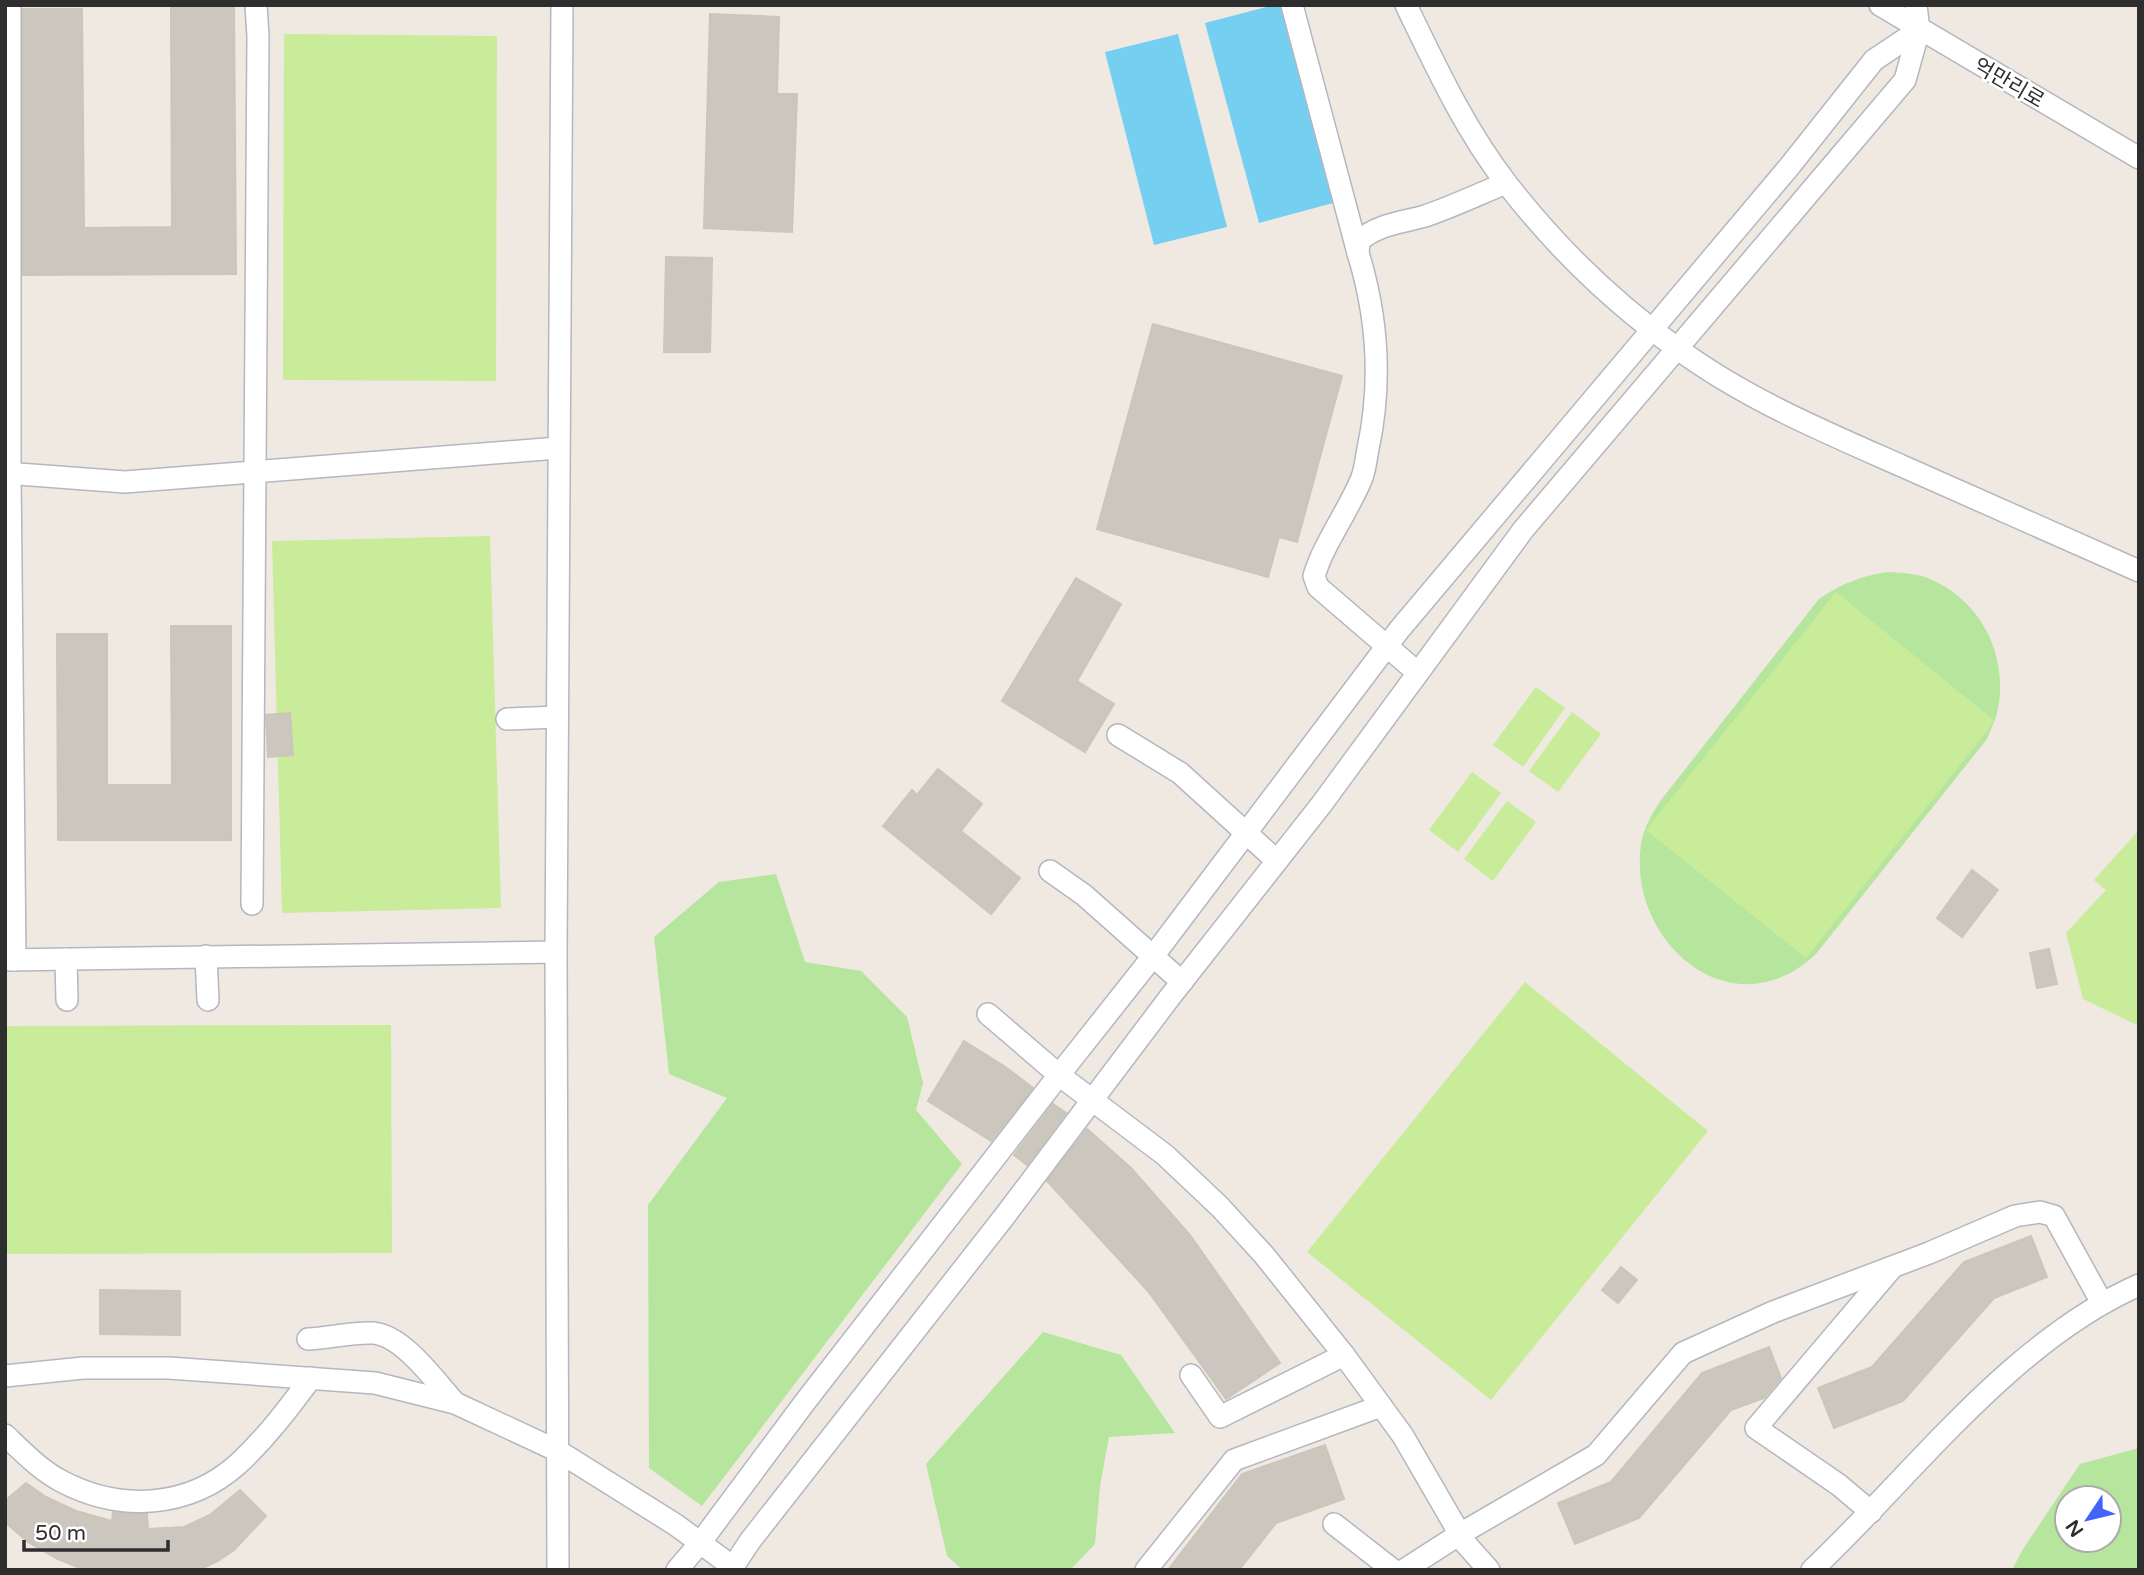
<svg xmlns="http://www.w3.org/2000/svg" width="2144" height="1575" font-family="'Varela Round','Noto Sans KR',sans-serif">
<style>
.green{fill:#b6e59e;fill-rule:evenodd}
.pitch{fill:#c9ec9a}
.water{fill:#75cff0}
.building{fill:#cbc7bf;stroke:#cbc5ba;stroke-width:2}
.lines{fill:none;stroke-linecap:round;stroke-linejoin:round}
.minor-casing{stroke:#b4b7c1;stroke-width:24}
.minor{stroke:#fff;stroke-width:21}
.labels{text-anchor:middle;stroke-width:5;stroke-linejoin:round;paint-order:stroke}
.street-label{font-size:21px;fill:#2e2e2e;stroke:#fff}
</style>
<rect width="100%" height="100%" fill="#efe9e1"/>
<g class="green">
<path d="M1887 572C1902 573 1916 573 1930 579 1982 601 2010 658 1997 713 1995 722 1990 731 1987 739L1816 954C1733 1033 1627 943 1641 844 1644 827 1652 814 1661 800L1819 599C1843 583 1859 577 1887 572Z"/>
<path d="M776 874 805 962 861 971 907 1017 923 1083 916 1110 962 1164 702 1506 649 1468 648 1205 727 1098 669 1074 654 937 719 882Z"/>
<path d="M1043 1332 1121 1355 1175 1433 1109 1437 1100 1486 1095 1544 1070 1570H963L947 1556 926 1464Z"/>
<path d="M2139 1448V1570H2012L2023 1549 2080 1464ZM2067 1498H2109V1540H2067Z"/>
</g>
<g class="pitch">
<path d="M284 34 497 36 496 381 283 380Z"/>
<path d="M490 536 501 908 282 913 272 541Z"/>
<path d="M1836 592 1995 721 1806 958 1646 830Z"/>
<path d="M1536 687 1565 708 1523 767 1493 745Z"/>
<path d="M1572 712 1601 734 1558 792 1529 771Z"/>
<path d="M1472 772 1501 793 1458 852 1429 830Z"/>
<path d="M1507 801 1536 822 1493 881 1464 859Z"/>
<path d="M2139 830V1026L2083 999 2066 933 2106 890 2094 880Z"/>
<path d="M1525 982 1708 1131 1491 1400 1307 1252Z"/>
<path d="M391 1025 392 1253 5 1254V1026Z"/>
</g>
<g class="water">
<path d="M1274 5H1280L1333 203 1259 223 1205 23Z"/>
<path d="M1178 34 1227 227 1154 245 1105 52Z"/>
</g>
<g class="building">
<path d="M171 6H234L236 274 23 275V9H82L84 228 172 227Z"/>
<path d="M710 14 779 17 777 94H797L792 232 704 228Z"/>
<path d="M666 257 712 258 710 352H664Z"/>
<path d="M1153 324 1342 376 1297 542 1279 537 1268 577 1097 529Z"/>
<path d="M1076 578 1121 604 1077 681 1114 704 1085 752 1002 701Z"/>
<path d="M171 626H231V840H58L57 634H107V785H172Z"/>
<path d="M290 713 293 755 268 757 266 715Z"/>
<path d="M938 769 982 804 961 831 1020 878 991 914 883 826 912 790 917 795Z"/>
<path d="M1972 870 1998 890 1962 937 1937 918Z"/>
<path d="M2049 949 2057 984 2037 988 2030 953Z"/>
<path d="M964 1041 1004 1066 1033 1088 991 1141 928 1101Z"/>
<path d="M1053 1104 1066 1113 1027 1165 1014 1155Z"/>
<path d="M1087 1129 1131 1168 1190 1235 1280 1363 1226 1399 1148 1291 1047 1181Z"/>
<path d="M2031 1236 2047 1277 1994 1298 1903 1401 1834 1428 1818 1388 1872 1367 1964 1262Z"/>
<path d="M1621 1267 1637 1280 1618 1303 1602 1290Z"/>
<path d="M100 1290 180 1291V1335L100 1334Z"/>
<path d="M1769 1347 1781 1378 1764 1398 1731 1410 1639 1518 1575 1544 1558 1503 1611 1482 1702 1373Z"/>
<path d="M1325 1445 1344 1499 1276 1523 1239 1570H1168L1242 1474Z"/>
<path d="M26 1483 46 1497 76 1511 112 1521 113 1512 147 1514 148 1529 184 1527 210 1515 240 1490 266 1516 234 1550 218 1561 199 1570H85L58 1559 28 1542 5 1522V1501Z"/>
</g>
<g class="lines">
<g class="minor-casing">
<g id="minor">
<path d="M10 5V473L15 960"/>
<path d="M1292 5 1358 253"/>
<path d="M1406 5C1436 67 1465 130 1507 184 1555 246 1614 303 1678 349 1746 399 1825 432 1902 466 1981 501 2060 536 2139 571"/>
<path d="M1880 5 2139 158"/>
<path d="M5 473 125 482 558 448"/>
<path d="M1418 673 1318 587 1314 576C1324 543 1347 513 1361 480 1365 471 1366 459 1368 449 1382 383 1378 318 1358 253L1359 241C1378 224 1401 223 1425 216 1452 207 1479 194 1506 183"/>
<path d="M507 719 557 717"/>
<path d="M1118 735 1180 773 1277 861"/>
<path d="M1050 871 1084 895 1182 982"/>
<path d="M252 904 258 36 256 5"/>
<path d="M206 956 208 1000"/>
<path d="M66 959 67 1000"/>
<path d="M5 960 556 952"/>
<path d="M988 1014 1059 1075 1165 1155 1220 1207 1264 1255 1344 1355 1403 1436 1465 1543 1489 1570"/>
<path d="M308 1339C329 1338 352 1332 373 1333 403 1335 436 1382 455 1403"/>
<path d="M1191 1375 1220 1417 1344 1355"/>
<path d="M5 1376 83 1368H169L375 1383 455 1403 558 1451 676 1525 733 1567"/>
<path d="M5 1435C23 1452 41 1471 63 1482 121 1512 189 1508 238 1464 266 1438 288 1409 311 1378"/>
<path d="M1871 1512 1839 1485 1756 1428 1891 1269"/>
<path d="M1334 1524 1393 1570"/>
<path d="M558 1570 556 952 562 5"/>
<path d="M677 1570 700 1543 805 1402 1059 1075 1154 955 1399 630 1789 167 1874 60 1919 30"/>
<path d="M731 1570 750 1541 1004 1217 1170 997 1321 805 1523 530 1905 80 1919 30 1916 5"/>
<path d="M1146 1570 1234 1460 1381 1406"/>
<path d="M1404 1570 1460 1534 1596 1455 1683 1353 1773 1312 1929 1253 2015 1216 2040 1212 2054 1216 2102 1303"/>
<path d="M1812 1570C1913 1475 2010 1342 2139 1285"/>
</g>
</g>
<use href="#minor" class="minor"/>
</g>
<g class="labels">
<g class="street-label">
<text transform="translate(2009 83) rotate(30)" y="7">억만리로</text>
</g>
</g>
<rect width="2144" height="1575" fill="none" stroke="#2e2e2e" stroke-width="14"/>
<g transform="translate(2088 1519) rotate(235)"><circle r="33" fill="#ffffff" stroke="#ababab" stroke-width="2"/>
<path d="M0-5L12 26L0 18L-12 26Z" fill="#4264fb"/>
<text y="-10" font-size="19" font-weight="bold" text-anchor="middle" fill="#2e2e2e">N</text>
</g>
<path d="M24 1540v10h144v-10" fill="none" stroke="#2e2e2e" stroke-width="3.5"/>
<text x="35" y="1540" font-size="21" fill="#2e2e2e" stroke="#ffffff" stroke-width="5" paint-order="stroke">50 m</text>
</svg>
